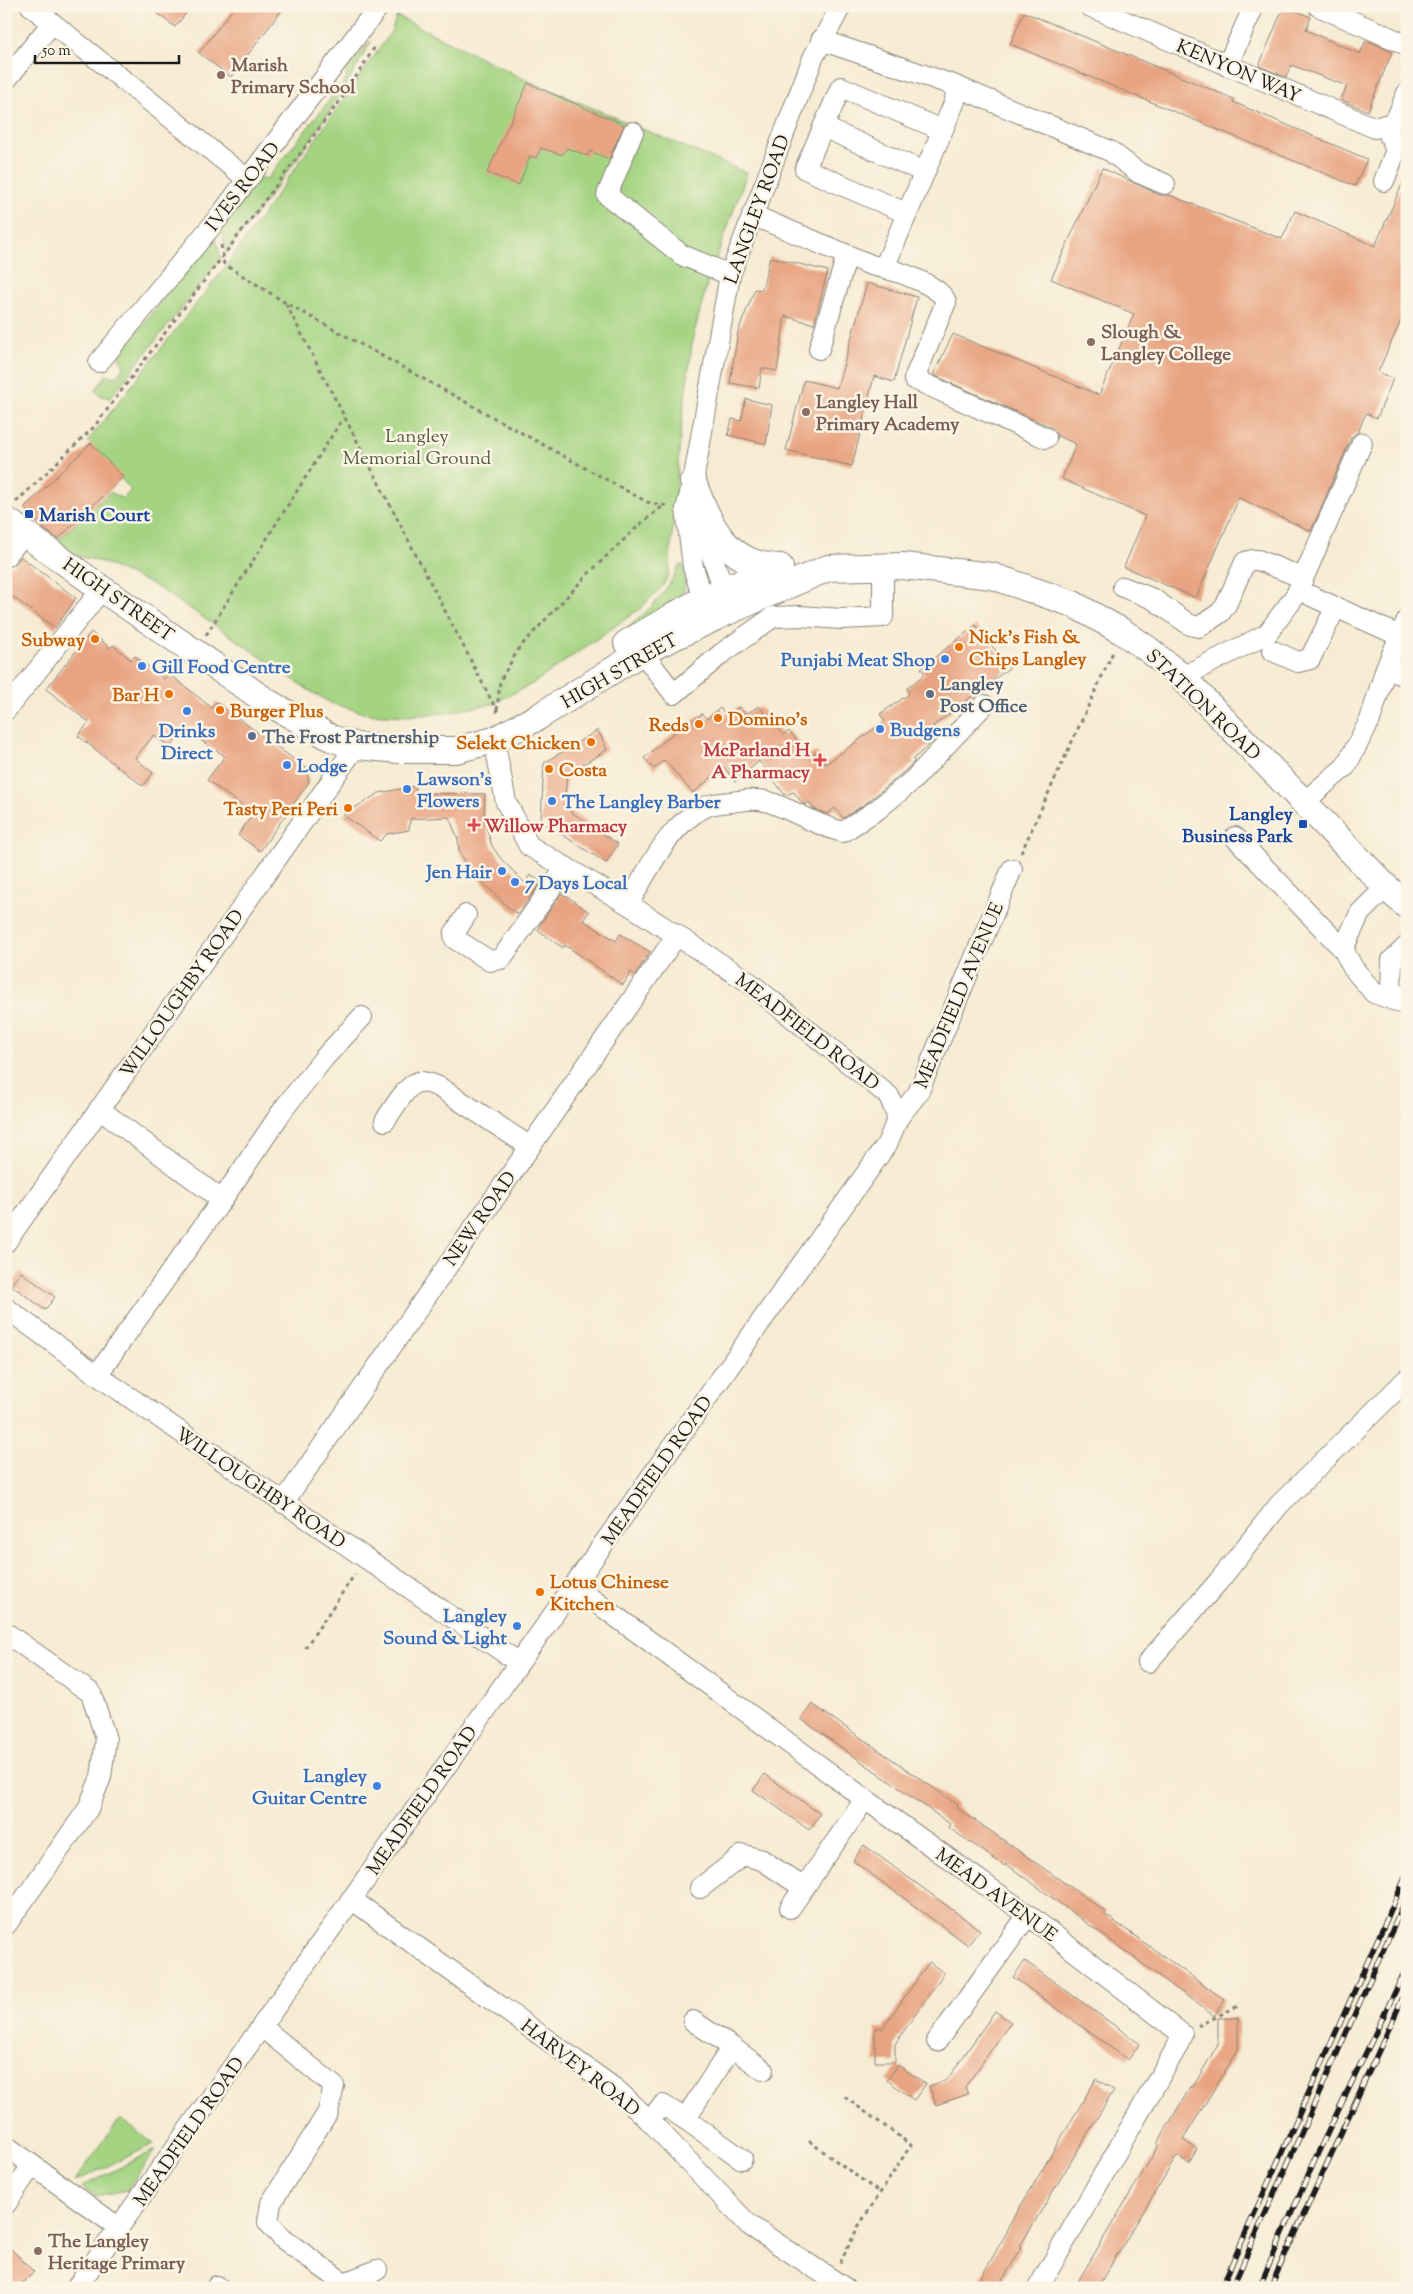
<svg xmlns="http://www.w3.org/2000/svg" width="1413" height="2294" font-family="'Sorts Mill Goudy',serif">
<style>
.green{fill:#a4d482;stroke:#60784f}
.building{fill:#e8a482}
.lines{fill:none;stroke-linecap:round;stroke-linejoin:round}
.minor-casing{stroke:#898478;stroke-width:22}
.major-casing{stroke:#898478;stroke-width:28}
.path{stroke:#898478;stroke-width:3;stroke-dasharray:4 4;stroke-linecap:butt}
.minor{stroke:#fff;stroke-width:20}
.major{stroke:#fff;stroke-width:26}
.rail-casing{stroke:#1c1c1c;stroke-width:5.5}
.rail{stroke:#fcf5e5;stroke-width:4;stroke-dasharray:11;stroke-linecap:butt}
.education-dot{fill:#8d6e63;stroke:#fcf5e5;stroke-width:2}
.transit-dot{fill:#1a4fb4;stroke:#fcf5e5;stroke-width:2}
.food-dot{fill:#e8710a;stroke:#fcf5e5;stroke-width:2}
.shop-dot{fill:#3f7fe0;stroke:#fcf5e5;stroke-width:2}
.service-dot{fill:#5c6f8a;stroke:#fcf5e5;stroke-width:2}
.health-dot{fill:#e0444e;stroke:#fcf5e5;stroke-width:2}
.labels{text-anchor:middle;stroke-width:5;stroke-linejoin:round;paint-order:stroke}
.education-label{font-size:19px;font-weight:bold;fill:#785e54;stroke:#fcf5e5;text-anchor:start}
.street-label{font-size:19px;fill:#1c1c1c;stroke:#fcf5e5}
.park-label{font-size:19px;fill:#4c5c40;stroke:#fcf5e5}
.transit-label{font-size:19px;font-weight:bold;fill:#164399;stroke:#fcf5e5;text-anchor:start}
.food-label{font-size:19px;font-weight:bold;fill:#c56008;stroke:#fcf5e5;text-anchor:start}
.shop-label{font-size:19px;font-weight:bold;fill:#366cbe;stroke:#fcf5e5;text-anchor:start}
.service-label{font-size:19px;font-weight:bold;fill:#4e5e75;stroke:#fcf5e5;text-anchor:start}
.health-label{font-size:19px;font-weight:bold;fill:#be3a42;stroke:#fcf5e5;text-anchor:end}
</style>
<rect width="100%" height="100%" fill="#fcf5e5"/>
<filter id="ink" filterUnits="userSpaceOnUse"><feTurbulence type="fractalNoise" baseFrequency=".02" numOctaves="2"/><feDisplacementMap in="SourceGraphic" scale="10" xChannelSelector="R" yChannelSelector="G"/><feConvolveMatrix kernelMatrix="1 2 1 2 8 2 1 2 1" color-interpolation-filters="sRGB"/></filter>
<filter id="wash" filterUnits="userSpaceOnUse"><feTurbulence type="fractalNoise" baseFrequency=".0096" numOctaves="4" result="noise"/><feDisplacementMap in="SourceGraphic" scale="20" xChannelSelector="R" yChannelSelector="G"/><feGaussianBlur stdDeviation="1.12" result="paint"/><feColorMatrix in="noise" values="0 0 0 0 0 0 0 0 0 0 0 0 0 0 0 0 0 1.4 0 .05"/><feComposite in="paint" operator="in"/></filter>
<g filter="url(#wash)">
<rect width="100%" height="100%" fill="#f6ebd3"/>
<g class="green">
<path d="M397 16 526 80 747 173 707 284 693 337 681 428 669 573 663 586 641 608 534 683 492 704 445 713 406 716 368 714 331 703 310 691 225 632 154 585 101 562 70 554 53 545 110 492 123 499 131 490 88 441 230 261 391 32Z"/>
<path d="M371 41C331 117 278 185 226 254L221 223 261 177 267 179 347 78 345 71Z"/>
<path d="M214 233 221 258 110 398 101 396 95 391 106 375 116 377 124 366 119 358 122 351Z"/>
<path d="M683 565C685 574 686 588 682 597 673 615 632 634 614 644L612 641C642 616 662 602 679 566Z"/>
<path d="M120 2119 154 2144 74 2182Z"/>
<path d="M155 2150 127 2190 95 2196 81 2187Z"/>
</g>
<g id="blocks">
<g class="building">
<path d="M148 6H192L175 27Z"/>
<path d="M235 6H285L231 77 199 53Z"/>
<path d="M1284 6 1311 17 1306 30 1360 54 1366 40 1392 52 1368 111 1341 100 1347 86 1291 65 1286 77 1259 66Z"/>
<path d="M1024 12 1234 99 1233 102 1367 159 1355 186 1010 44Z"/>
<path d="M528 83 624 125 609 159 590 151 588 156 567 148 562 155 541 148 536 158 530 156 519 185 487 173Z"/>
<path d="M1102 168 1160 195H1169L1282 239 1295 211 1375 246 1407 173V307L1378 372 1393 379 1377 418 1366 413 1358 432 1351 438 1311 531 1239 498 1196 598 1124 567 1145 516 1062 479 1076 444 1058 436 1051 427 933 375 953 334 1099 395 1134 314 1051 279Z"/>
<path d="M770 257 828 271 814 324 785 316 777 371 762 368 759 388 730 383 738 332 755 289 762 290Z"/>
<path d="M867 283 917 297 894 382 874 376 852 466 786 450 804 380 837 388Z"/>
<path d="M746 399 772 405 766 444 728 435 732 419 741 421Z"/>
<path d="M91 443 123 477 58 539 44 529 24 508Z"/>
<path d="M21 557 76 598 55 628 6 592V568L15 564Z"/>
<path d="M976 625 1009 668 933 726 939 736 913 759 914 762 905 771 865 804 843 818 835 808 827 814 814 809 809 802 806 805 802 803 794 792 785 795 759 761 735 782 724 767 693 793 664 760 654 769 644 758 684 724 686 726 702 714 707 719 720 708 727 715 739 707 746 714 759 706 783 735 789 731 810 755 816 752 826 764 885 721 880 714 909 694 907 688 925 674 921 668Z"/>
<path d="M91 632 110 648 113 645 131 660 135 656 164 679 168 673 212 708 216 702 306 768 309 782 260 851 238 835 253 814 207 780 225 756 208 745 183 729 170 747 154 735 135 758 153 773 143 786 78 736 89 722 46 689Z"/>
<path d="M598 730 607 750 567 774 564 807 618 844 606 863 541 821 544 763Z"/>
<path d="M416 786 415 793 485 794 484 814 487 830 492 846 501 859 525 883 530 875 541 882 518 914 510 909 470 870 459 851 458 839 449 817 410 819 409 830 387 834 380 841 343 815 379 793Z"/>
<path d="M561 894H564L589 912 583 920 616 941 620 934 650 952 635 975 631 972 623 985 565 945 563 948 538 930 540 927 539 926Z"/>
<path d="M21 1272 55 1297 45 1310 11 1285Z"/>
<path d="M812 1704 958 1805 956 1807 1106 1912 1104 1914 1225 2000 1214 2016 1006 1864 1005 1866 948 1827 950 1824 801 1719Z"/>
<path d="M765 1774 820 1814 809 1830 753 1790Z"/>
<path d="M864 1845 980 1930 968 1945 853 1861Z"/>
<path d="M1025 1961 1140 2044 1128 2060 1013 1977Z"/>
<path d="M929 1962 944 1973 895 2044V2062H875V2028H883Z"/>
<path d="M995 2011 1011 2022 965 2087 968 2094 936 2105 929 2086 947 2080Z"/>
<path d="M1218 2018H1238V2050L1183 2140 1197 2149 1189 2163 1177 2156 1097 2288H1074L1159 2145 1157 2144 1191 2086 1193 2087 1218 2044Z"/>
<path d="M898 2065 926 2084 914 2100 887 2080Z"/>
<path d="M1096 2079 1114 2090 1020 2246 1022 2247 998 2288H975L1007 2232 1006 2231Z"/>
<path d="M6 2244 34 2272 18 2288H14L6 2279Z"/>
</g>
</g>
</g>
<g filter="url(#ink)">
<use href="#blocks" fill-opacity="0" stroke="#898478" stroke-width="1"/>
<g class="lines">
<g class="minor-casing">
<g id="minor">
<path d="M31 6 247 179"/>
<path d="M1089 6 1375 128 1395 122 1407 93"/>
<path d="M1318 6 1407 45"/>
<path d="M1227 66 1254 6"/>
<path d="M6 80 52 23"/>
<path d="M953 85 1110 151 1139 173 1165 184"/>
<path d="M823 127 924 172"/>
<path d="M633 132 607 195 682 255 730 275"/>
<path d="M1384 181 1396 150 1385 125"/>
<path d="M906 213 805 169 841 87 942 130"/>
<path d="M752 215 871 265 884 268 955 101 956 90 953 85 821 40"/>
<path d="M884 268C900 272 941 286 946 302L914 379 1046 438"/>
<path d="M819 349 847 255"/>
<path d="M99 362 219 217 379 6"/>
<path d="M697 513 724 590 726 602"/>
<path d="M6 556 25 533"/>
<path d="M1123 587 1153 599 1190 625 1199 627 1220 613 1226 605 1245 562 1252 560H1258L1303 578"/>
<path d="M1311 596 1400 636"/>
<path d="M715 605 703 599 693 567 686 509 693 482 730 275 813 58 841 6"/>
<path d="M1273 651 1298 662 1310 659 1336 607"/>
<path d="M642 652 674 694 721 654 773 617 800 616 842 619 883 617V567"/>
<path d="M1386 668 1407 677"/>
<path d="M1182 677 1267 634 1296 595 1362 443"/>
<path d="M6 710 102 589"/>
<path d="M494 740 506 802 529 846 628 904 750 983 889 1096 898 1118"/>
<path d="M1304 802 1346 766 1370 720 1386 668 1407 620"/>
<path d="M1235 837 1343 949"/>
<path d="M1386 887 1360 913 1343 949 1353 968 1374 993 1407 1005"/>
<path d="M628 904C649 870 668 825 705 807 713 803 723 803 731 802 744 800 757 798 769 802 796 811 814 825 843 832L878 809 913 780 984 705"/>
<path d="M466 915 454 934 455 939 490 961 501 959 566 867"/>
<path d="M1407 946 1392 960 1391 989 1407 1003"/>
<path d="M99 1109 222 1200"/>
<path d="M385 1121C391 1112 408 1083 419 1082 426 1081 433 1085 439 1087L529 1146"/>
<path d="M6 1242 356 746"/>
<path d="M6 1308 97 1375 518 1662"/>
<path d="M97 1375 222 1200 285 1107 324 1058 362 1017"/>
<path d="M283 1503 677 935"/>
<path d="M574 1586 865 1799 1028 1915 1182 2034 1178 2045 1038 2288"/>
<path d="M6 1633 91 1693 106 1739 101 1777 88 1809 6 1925"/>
<path d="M1148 1662 1218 1582 1279 1505 1407 1379"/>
<path d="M700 1888 743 1855 762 1860 804 1888"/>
<path d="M351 1899 617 2090 649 2120 749 2225 845 2288"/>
<path d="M790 1908 865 1799"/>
<path d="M262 2027 334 2086 328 2112 271 2203 268 2222 283 2239 344 2283 377 2270"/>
<path d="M937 2041 1028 1915"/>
<path d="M732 2047 763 2070"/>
<path d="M685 2119 742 2159"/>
<path d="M649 2120 663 2105 685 2119 732 2047 693 2021"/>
<path d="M6 2146 119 2228"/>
<path d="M6 2204 32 2165"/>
<path d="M217 2286 219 2288"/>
<path d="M76 2288 887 1144 898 1118 918 1093 1012 869"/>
</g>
</g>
<g class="major-casing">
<g id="major">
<path d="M693 482C709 525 727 566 780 567"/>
<path d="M6 520 102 589 269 703 331 738 356 746 400 750H456L494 740 538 717 642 652 727 612 828 568 903 566 992 576 1073 604 1123 632 1149 650 1182 677 1386 887 1407 906"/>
<path d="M627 643 703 599 774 567"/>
</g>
</g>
<g class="path">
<path d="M221 245 224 264 286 303 647 502 668 506"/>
<path d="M286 304 498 713"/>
<path d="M16 502 94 427 345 94 376 45"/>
<path d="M206 635 343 418"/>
<path d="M497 710 500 681 519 648 588 574 637 527 664 505"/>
<path d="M1021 853 1113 652"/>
<path d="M305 1648 355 1574"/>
<path d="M1198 2026 1238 2006"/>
<path d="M809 2141 880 2193"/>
<path d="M840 2263 858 2227 911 2145 842 2095"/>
</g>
<use href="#minor" class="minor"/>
<use href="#major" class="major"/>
<g class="rail-casing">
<g id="rail">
<path d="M1221 2288 1407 1874"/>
<path d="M1232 2288 1407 1897"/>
<path d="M1259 2288 1315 2159 1407 1967"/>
<path d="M1270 2288 1407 1989"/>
</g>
</g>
<use href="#rail" class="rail"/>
</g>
</g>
<g class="education-dot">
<circle cx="221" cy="75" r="5"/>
<circle cx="1091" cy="342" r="5"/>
<circle cx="806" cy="412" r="5"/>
<circle cx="38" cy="2251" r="5"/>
</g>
<g class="transit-dot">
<rect x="24" y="509" width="10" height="10" rx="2.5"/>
<rect x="1298" y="819" width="10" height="10" rx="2.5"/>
</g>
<g class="food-dot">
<circle cx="95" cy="639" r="5"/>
<circle cx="959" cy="647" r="5"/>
<circle cx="169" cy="694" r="5"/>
<circle cx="220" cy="710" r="5"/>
<circle cx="718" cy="718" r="5"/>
<circle cx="699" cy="724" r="5"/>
<circle cx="591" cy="742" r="5"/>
<circle cx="549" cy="769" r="5"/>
<circle cx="348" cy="808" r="5"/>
<circle cx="540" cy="1592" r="5"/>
</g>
<g class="shop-dot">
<circle cx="945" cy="659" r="5"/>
<circle cx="142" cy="666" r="5"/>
<circle cx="187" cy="711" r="5"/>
<circle cx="880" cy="729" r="5"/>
<circle cx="287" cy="765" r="5"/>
<circle cx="407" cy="789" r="5"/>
<circle cx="552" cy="801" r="5"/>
<circle cx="502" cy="871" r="5"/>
<circle cx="515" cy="882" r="5"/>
<circle cx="517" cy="1626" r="5"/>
<circle cx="377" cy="1786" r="5"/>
</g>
<g class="service-dot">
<circle cx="930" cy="694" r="5"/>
<circle cx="252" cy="736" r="5"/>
</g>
<g class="health-dot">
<path d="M817.5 752.5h5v5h5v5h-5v5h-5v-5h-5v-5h5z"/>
<path d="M471.5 817.5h5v5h5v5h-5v5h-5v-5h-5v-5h5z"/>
</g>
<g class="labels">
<g class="education-label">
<text x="231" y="71">Marish<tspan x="231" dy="22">Primary School</tspan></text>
<text x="1101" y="338">Slough &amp;<tspan x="1101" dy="22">Langley College</tspan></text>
<text x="816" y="408">Langley Hall<tspan x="816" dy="22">Primary Academy</tspan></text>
<text x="48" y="2247">The Langley<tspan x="48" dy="22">Heritage Primary</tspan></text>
</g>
<g class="street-label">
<text transform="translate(1239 70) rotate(23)" y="7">KENYON WAY</text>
<text transform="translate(242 186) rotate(-52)" y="7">IVES ROAD</text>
<text transform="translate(756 209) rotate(-70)" y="7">LANGLEY ROAD</text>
<text transform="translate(119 599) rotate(35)" y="7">HIGH STREET</text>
<text transform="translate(619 670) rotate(-30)" y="7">HIGH STREET</text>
<text transform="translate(1204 704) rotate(44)" y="7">STATION ROAD</text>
<text transform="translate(181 993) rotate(-55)" y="7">WILLOUGHBY ROAD</text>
<text transform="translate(958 995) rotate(-67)" y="7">MEADFIELD AVENUE</text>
<text transform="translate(808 1031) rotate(38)" y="7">MEADFIELD ROAD</text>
<text transform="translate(479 1218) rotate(-55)" y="7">NEW ROAD</text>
<text transform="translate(656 1470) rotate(-55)" y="7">MEADFIELD ROAD</text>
<text transform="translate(261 1487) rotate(34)" y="7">WILLOUGHBY ROAD</text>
<text transform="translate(421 1800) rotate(-55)" y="7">MEADFIELD ROAD</text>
<text transform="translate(997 1894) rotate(36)" y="7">MEAD AVENUE</text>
<text transform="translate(581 2067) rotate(38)" y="7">HARVEY ROAD</text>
<text transform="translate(188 2131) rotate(-55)" y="7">MEADFIELD ROAD</text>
</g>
<g class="park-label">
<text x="417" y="442">Langley<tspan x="417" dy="22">Memorial Ground</tspan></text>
</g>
<g class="transit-label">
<text x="39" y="521">Marish Court</text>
<text x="1293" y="820" text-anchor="end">Langley<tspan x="1293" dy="22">Business Park</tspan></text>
</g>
<g class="food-label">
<text x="969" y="643">Nick's Fish &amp;<tspan x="969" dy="22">Chips Langley</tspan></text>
<text x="85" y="646" text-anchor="end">Subway</text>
<text x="159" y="701" text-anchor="end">Bar H</text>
<text x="230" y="717">Burger Plus</text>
<text x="728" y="725">Domino's</text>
<text x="689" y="731" text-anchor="end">Reds</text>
<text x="581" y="749" text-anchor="end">Selekt Chicken</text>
<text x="559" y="776">Costa</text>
<text x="338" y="815" text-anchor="end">Tasty Peri Peri</text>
<text x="550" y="1588">Lotus Chinese<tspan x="550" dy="22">Kitchen</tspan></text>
</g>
<g class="shop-label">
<text x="935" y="666" text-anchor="end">Punjabi Meat Shop</text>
<text x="152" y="673">Gill Food Centre</text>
<text x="890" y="736">Budgens</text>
<text x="187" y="737" text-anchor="middle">Drinks<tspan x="187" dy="22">Direct</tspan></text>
<text x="297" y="772">Lodge</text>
<text x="417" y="785">Lawson's<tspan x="417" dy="22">Flowers</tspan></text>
<text x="562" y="808">The Langley Barber</text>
<text x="492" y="878" text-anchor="end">Jen Hair</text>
<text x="525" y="889">7 Days Local</text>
<text x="507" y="1622" text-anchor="end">Langley<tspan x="507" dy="22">Sound &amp; Light</tspan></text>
<text x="367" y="1782" text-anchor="end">Langley<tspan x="367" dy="22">Guitar Centre</tspan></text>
</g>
<g class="service-label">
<text x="940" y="690">Langley<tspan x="940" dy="22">Post Office</tspan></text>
<text x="262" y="743">The Frost Partnership</text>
</g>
<g class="health-label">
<text x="810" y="756">McParland H<tspan x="810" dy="22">A Pharmacy</tspan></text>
<text x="484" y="832" text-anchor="start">Willow Pharmacy</text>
</g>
</g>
<rect width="1413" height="2294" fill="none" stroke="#fcf5e5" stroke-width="25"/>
<path d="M35 55v8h144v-8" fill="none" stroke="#1c1c1c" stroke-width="2.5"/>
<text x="42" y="55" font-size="15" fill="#1c1c1c" stroke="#fcf5e5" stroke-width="4" paint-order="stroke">50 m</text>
</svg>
